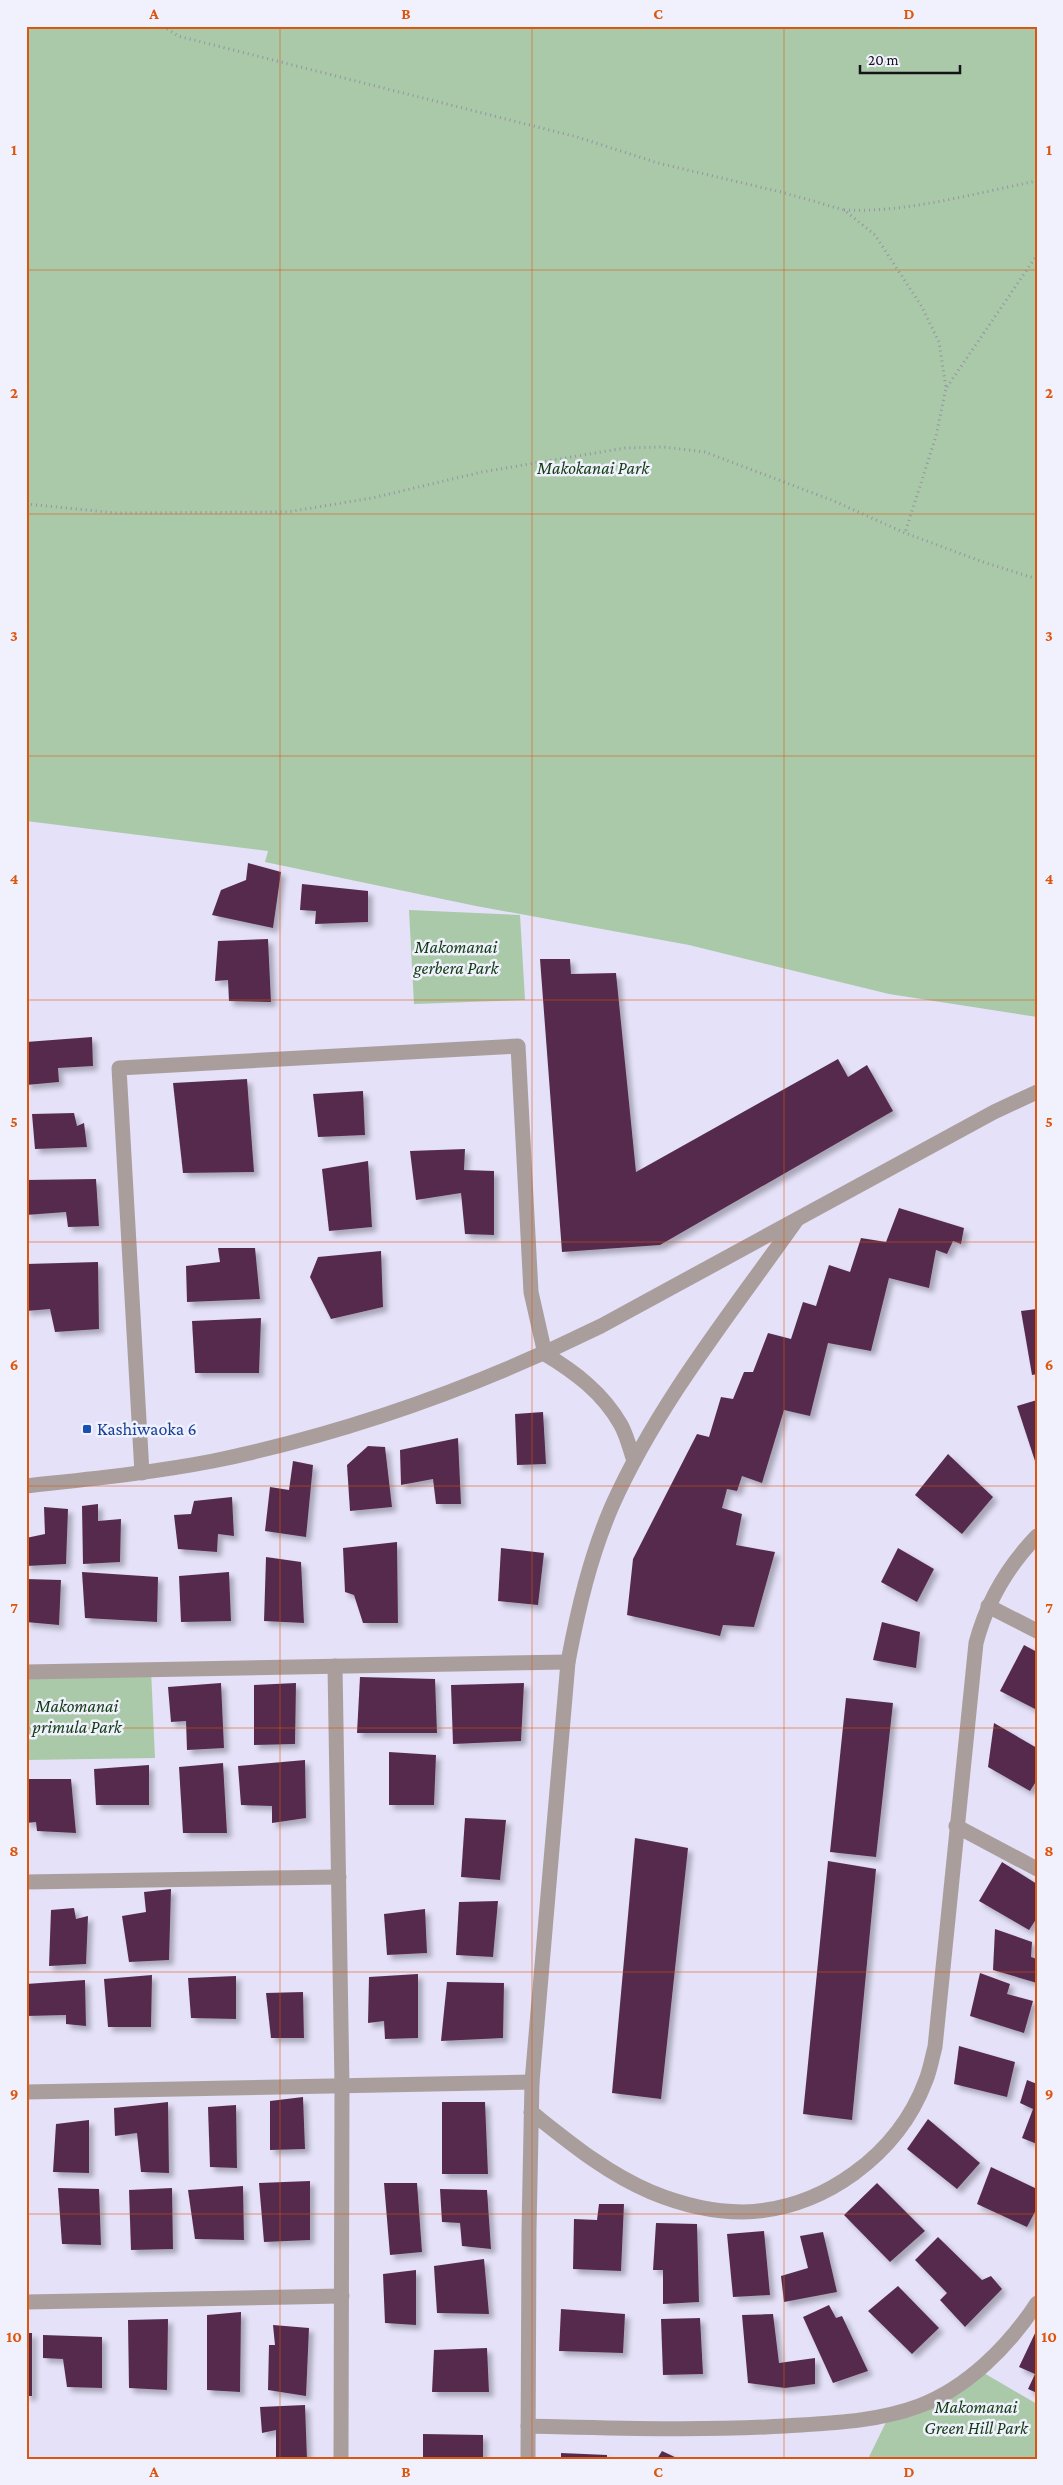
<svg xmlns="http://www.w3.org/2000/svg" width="1063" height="2485" font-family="'Crimson Pro',serif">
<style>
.green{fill:#aac9a9}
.building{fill:#572c4e;filter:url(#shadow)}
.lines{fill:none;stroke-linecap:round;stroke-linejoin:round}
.path{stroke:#9593a4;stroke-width:3;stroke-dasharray:1 4;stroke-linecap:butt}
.minor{stroke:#aa9e9d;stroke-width:15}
.grid{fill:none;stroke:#dd560d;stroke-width:1;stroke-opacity:0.55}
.transit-dot{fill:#1a4fb4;stroke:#f1f0fd;stroke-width:2}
.labels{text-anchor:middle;stroke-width:5;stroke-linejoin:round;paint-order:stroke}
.park-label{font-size:18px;font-style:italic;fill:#0e3c0f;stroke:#f1f0fd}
.transit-label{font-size:18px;fill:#164399;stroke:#f1f0fd;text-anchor:start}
.neatline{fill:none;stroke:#dd560d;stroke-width:2}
.grid-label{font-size:16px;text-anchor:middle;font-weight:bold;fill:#dd560d}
</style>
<defs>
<filter id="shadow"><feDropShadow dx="4.5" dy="4.5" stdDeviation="2.5" flood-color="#0004"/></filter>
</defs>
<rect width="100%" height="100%" fill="#e4e1f8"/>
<g class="green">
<path d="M26 26H1037V1017L889 994 689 945 476 906 265 862 268 851 26 821Z"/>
<path d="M409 910 520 915 525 1000 414 1004Z"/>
<path d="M151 1670 155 1758 26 1760V1676Z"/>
<path d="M977 2369 1037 2404V2459H868L889 2416Z"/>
</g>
<g class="building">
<path d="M248 863 281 872 273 928 212 915 221 890 246 880Z"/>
<path d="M302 884 368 891V922L315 924 316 911 300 910Z"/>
<path d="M268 939 271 1002 229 1001 228 980 215 981 218 941Z"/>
<path d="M540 959H570L571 974 616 973 636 1172 838 1059 848 1077 867 1065 893 1111 660 1245 562 1252Z"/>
<path d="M92 1037 93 1066 58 1068 59 1082 26 1085V1042Z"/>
<path d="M247 1079 254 1172 183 1173 173 1083Z"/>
<path d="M363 1091 365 1135 318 1137 313 1094Z"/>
<path d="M74 1113 77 1126 84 1123 87 1147 35 1149 32 1114Z"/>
<path d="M465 1149 464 1170 494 1171V1235L465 1234 461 1193 416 1200 410 1151Z"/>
<path d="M368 1161 372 1227 329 1231 322 1169Z"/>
<path d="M96 1179 99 1226 68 1227 66 1212 26 1215V1180Z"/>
<path d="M899 1208 964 1228 961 1244 953 1241 947 1254 936 1250 929 1288 889 1278 871 1351 828 1343 810 1416 784 1410 762 1483 742 1476 737 1491 727 1489 722 1508 742 1514 736 1545 775 1552 754 1627 723 1625 720 1636 627 1615 633 1559 697 1434 709 1437 721 1397 733 1399 744 1372H753L768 1333 791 1339 803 1302 816 1306 829 1265 850 1272 861 1238 886 1242Z"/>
<path d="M218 1248H255L260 1299 187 1302 186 1266 220 1262Z"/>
<path d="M381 1251 383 1307 331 1319 310 1277 318 1257Z"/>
<path d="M98 1262 99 1329 55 1332 50 1309 26 1311V1264Z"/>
<path d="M1037 1309V1374L1032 1375 1021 1311Z"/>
<path d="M261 1318 259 1373H195L192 1321Z"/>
<path d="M1037 1400V1461H1035L1017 1406Z"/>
<path d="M543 1412 546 1464 517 1465 515 1414Z"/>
<path d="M458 1438 461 1504H436L433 1479 401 1485 400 1450Z"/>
<path d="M368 1446 385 1447 392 1507 350 1511 347 1465Z"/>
<path d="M948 1454 993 1497 962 1534 915 1495Z"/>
<path d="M293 1461 313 1465 306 1537 265 1531 270 1487 289 1490Z"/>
<path d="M232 1497 234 1536 218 1534 217 1552 178 1549 174 1515 191 1514 194 1501Z"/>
<path d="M98 1504V1521L121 1519 120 1562 83 1564 82 1506Z"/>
<path d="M44 1507 68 1509 66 1564 26 1566V1538L45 1534Z"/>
<path d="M397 1542 398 1623H363L354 1595 345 1592 343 1548Z"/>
<path d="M501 1548 544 1553 538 1605 498 1601Z"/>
<path d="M898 1548 934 1569 917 1602 881 1582Z"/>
<path d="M266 1557 301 1562 304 1623 264 1621Z"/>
<path d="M82 1572 158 1577 157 1622 85 1618Z"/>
<path d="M229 1572 231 1621 181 1622 179 1576Z"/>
<path d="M26 1579 61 1580 59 1625 26 1622Z"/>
<path d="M882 1622 920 1632 916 1668 873 1660Z"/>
<path d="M1024 1645 1037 1652V1710L1000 1691Z"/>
<path d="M360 1677 435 1679 437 1733H357Z"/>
<path d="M221 1683 224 1748 187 1750 186 1721 171 1722 168 1687Z"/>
<path d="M296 1683 295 1744 254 1745V1685Z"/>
<path d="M524 1683 521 1741 453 1744 451 1685Z"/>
<path d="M846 1698 893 1703 876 1857 830 1852Z"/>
<path d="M994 1723 1037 1748V1780L1030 1791 988 1767Z"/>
<path d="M389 1752 436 1755 434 1805H389Z"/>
<path d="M305 1760 306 1818 272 1823V1806L241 1805 238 1766Z"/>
<path d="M223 1763 227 1833H183L179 1767Z"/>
<path d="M149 1765V1805H96L94 1769Z"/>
<path d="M26 1779H71L76 1833 37 1831 36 1822 26 1823Z"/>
<path d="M465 1818 506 1820 500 1880 461 1877Z"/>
<path d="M635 1838 688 1848 661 2099 612 2093Z"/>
<path d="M828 1861 876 1869 852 2120 803 2114Z"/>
<path d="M1002 1862 1037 1884V1918L1029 1930 979 1901Z"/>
<path d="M171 1889 169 1960 129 1962 122 1916 146 1912 144 1892Z"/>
<path d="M498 1901 493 1957 456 1955 459 1902Z"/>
<path d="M74 1908 76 1919 88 1916 86 1964 49 1966 51 1910Z"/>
<path d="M425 1909 427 1953 387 1955 384 1914Z"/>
<path d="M995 1929 1032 1942 1031 1957 1037 1959V1983L993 1970Z"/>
<path d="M980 1973 1010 1984 1007 1994 1033 2001 1024 2033 970 2016Z"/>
<path d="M418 1974V2038L385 2039 384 2021 368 2023 369 1977Z"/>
<path d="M152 1975 151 2027H108L104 1979Z"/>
<path d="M236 1976V2019L191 2018 188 1978Z"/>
<path d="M85 1980 86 2026 66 2024V2015L26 2016V1984Z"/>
<path d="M447 1982 504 1983 503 2038 441 2041Z"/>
<path d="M303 1992 304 2038H271L266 1993Z"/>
<path d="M959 2046 1015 2062 1007 2097 954 2084Z"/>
<path d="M1027 2080 1037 2084V2144L1022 2138 1033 2109 1020 2103Z"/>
<path d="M303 2097 305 2149 270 2150V2101Z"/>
<path d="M168 2102 169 2173 141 2172 137 2133 115 2136 114 2108Z"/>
<path d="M442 2102H485L488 2174H442Z"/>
<path d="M236 2105 237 2168 210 2167 208 2107Z"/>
<path d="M928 2119 980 2163 957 2189 907 2149Z"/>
<path d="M89 2120V2173L53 2172 56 2124Z"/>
<path d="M991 2167 1037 2189V2208L1027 2227 977 2204Z"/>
<path d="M310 2181V2240L264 2242 259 2183Z"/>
<path d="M384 2183H417L422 2252 390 2255Z"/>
<path d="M877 2183 925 2231 890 2262 844 2215Z"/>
<path d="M243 2186 244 2240 195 2239 188 2190Z"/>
<path d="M58 2188 99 2189 101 2245 62 2244Z"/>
<path d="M172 2188 173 2249 131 2250 129 2190Z"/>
<path d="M440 2189 487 2190 491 2249 462 2246 460 2223 442 2222Z"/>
<path d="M599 2204H624L621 2271 573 2269 574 2219 597 2220Z"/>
<path d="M656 2223 697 2224 699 2302 663 2304V2270H653Z"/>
<path d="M764 2231 770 2295 733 2297 727 2234Z"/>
<path d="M823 2232 837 2292 784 2302 781 2276 808 2268 800 2236Z"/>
<path d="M938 2237 982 2280 991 2276 1002 2289 965 2327 940 2300 947 2293 915 2260Z"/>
<path d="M484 2259 489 2314 437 2313 434 2266Z"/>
<path d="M416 2270V2325L385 2323 383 2274Z"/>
<path d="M898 2286 939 2328 912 2354 868 2311Z"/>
<path d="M829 2305 836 2318 842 2316 868 2371 833 2383 803 2317Z"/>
<path d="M561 2309 625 2314 623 2353 559 2351Z"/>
<path d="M241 2312 240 2392 207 2390V2315Z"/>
<path d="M773 2314 779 2363 815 2358V2384L785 2388 748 2383 742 2315Z"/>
<path d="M700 2318 703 2374 663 2375 661 2319Z"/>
<path d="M168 2319 167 2390 129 2388 128 2320Z"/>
<path d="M273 2325 309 2328 306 2396 268 2390 269 2345H275Z"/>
<path d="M1037 2329V2393L1028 2389 1035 2374 1019 2367Z"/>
<rect x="26" y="2333" width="6" height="63"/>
<path d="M43 2335 102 2337V2388L67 2387 63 2359 43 2358Z"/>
<path d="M487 2348 489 2392H432L434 2350Z"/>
<path d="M305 2405 307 2459H276V2430L262 2433 260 2407Z"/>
<path d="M423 2434 483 2435V2459H423Z"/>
<path d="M662 2451 679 2459H657Z"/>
<path d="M561 2453 607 2455V2459H561Z"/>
</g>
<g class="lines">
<g class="path">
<path d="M163 26 178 36 577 137 658 163 785 193 844 210 875 235 922 307 939 342 946 388 936 436 905 533"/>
<path d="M844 210C907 213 975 193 1037 181"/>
<path d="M947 387 1037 255"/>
<path d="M26 504 116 513 287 512 372 498 482 472 625 448 664 447 705 452 834 501 905 533 983 562 1037 579"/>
</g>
<g class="minor">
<path d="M142 1473 119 1068 518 1046 531 1292 545 1354C575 1372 603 1393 621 1425 627 1436 630 1449 634 1461"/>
<path d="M26 1486C89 1479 151 1473 213 1461 348 1433 477 1387 601 1326L994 1112 1037 1092"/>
<path d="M988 1606 1037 1631"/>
<path d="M335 1666 342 2085 341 2459"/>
<path d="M26 1672 568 1662"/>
<path d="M956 1826 1037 1869"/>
<path d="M26 1882 339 1877"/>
<path d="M26 2092 532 2082"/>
<path d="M531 2112C569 2142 606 2173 651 2192 680 2204 712 2212 743 2212 823 2210 898 2155 926 2080 930 2070 932 2058 935 2047L976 1643C987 1601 1007 1567 1037 1536"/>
<path d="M26 2302 342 2296"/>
<path d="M528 2426C614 2428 699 2431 785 2426 830 2423 876 2422 919 2406 967 2388 1009 2346 1037 2303"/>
<path d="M528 2459 529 2230 532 2082 568 1662C578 1609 590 1557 612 1506 658 1403 731 1313 796 1221"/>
</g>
</g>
<path class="grid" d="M280 26V2459M532 26V2459M784 26V2459M26 270H1037M26 514H1037M26 756H1037M26 1000H1037M26 1242H1037M26 1486H1037M26 1728H1037M26 1972H1037M26 2214H1037"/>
<rect class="transit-dot" x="82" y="1424" width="10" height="10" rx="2.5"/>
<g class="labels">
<g class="park-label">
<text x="593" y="474">Makokanai Park</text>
<text x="456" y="953">Makomanai<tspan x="456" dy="21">gerbera Park</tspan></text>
<text x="77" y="1712">Makomanai<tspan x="77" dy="21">primula Park</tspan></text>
<text x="976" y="2413">Makomanai<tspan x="976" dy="21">Green Hill Park</tspan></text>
</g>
<g class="transit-label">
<text x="97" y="1435">Kashiwaoka 6</text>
</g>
</g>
<rect width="1063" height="2485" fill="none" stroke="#f1f0fd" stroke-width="55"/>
<path d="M860 65v8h100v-8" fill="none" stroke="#14131a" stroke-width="2.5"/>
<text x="868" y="65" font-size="15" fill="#14131a" stroke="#f1f0fd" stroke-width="4" paint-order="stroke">20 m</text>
<rect x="28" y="28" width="1008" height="2430" class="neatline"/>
<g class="grid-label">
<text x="154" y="19">A</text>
<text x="406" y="19">B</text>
<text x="658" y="19">C</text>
<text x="909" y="19">D</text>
<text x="14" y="155">1</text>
<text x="1049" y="155">1</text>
<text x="14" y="398">2</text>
<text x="1049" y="398">2</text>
<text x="14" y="641">3</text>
<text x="1049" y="641">3</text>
<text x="14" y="884">4</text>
<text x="1049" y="884">4</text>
<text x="14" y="1127">5</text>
<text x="1049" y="1127">5</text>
<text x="14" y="1370">6</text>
<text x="1049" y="1370">6</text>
<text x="14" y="1613">7</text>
<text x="1049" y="1613">7</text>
<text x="14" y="1856">8</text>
<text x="1049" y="1856">8</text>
<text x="14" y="2099">9</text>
<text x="1049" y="2099">9</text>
<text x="14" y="2342">10</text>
<text x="1049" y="2342">10</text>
<text x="154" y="2477">A</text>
<text x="406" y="2477">B</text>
<text x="658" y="2477">C</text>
<text x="909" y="2477">D</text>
</g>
</svg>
